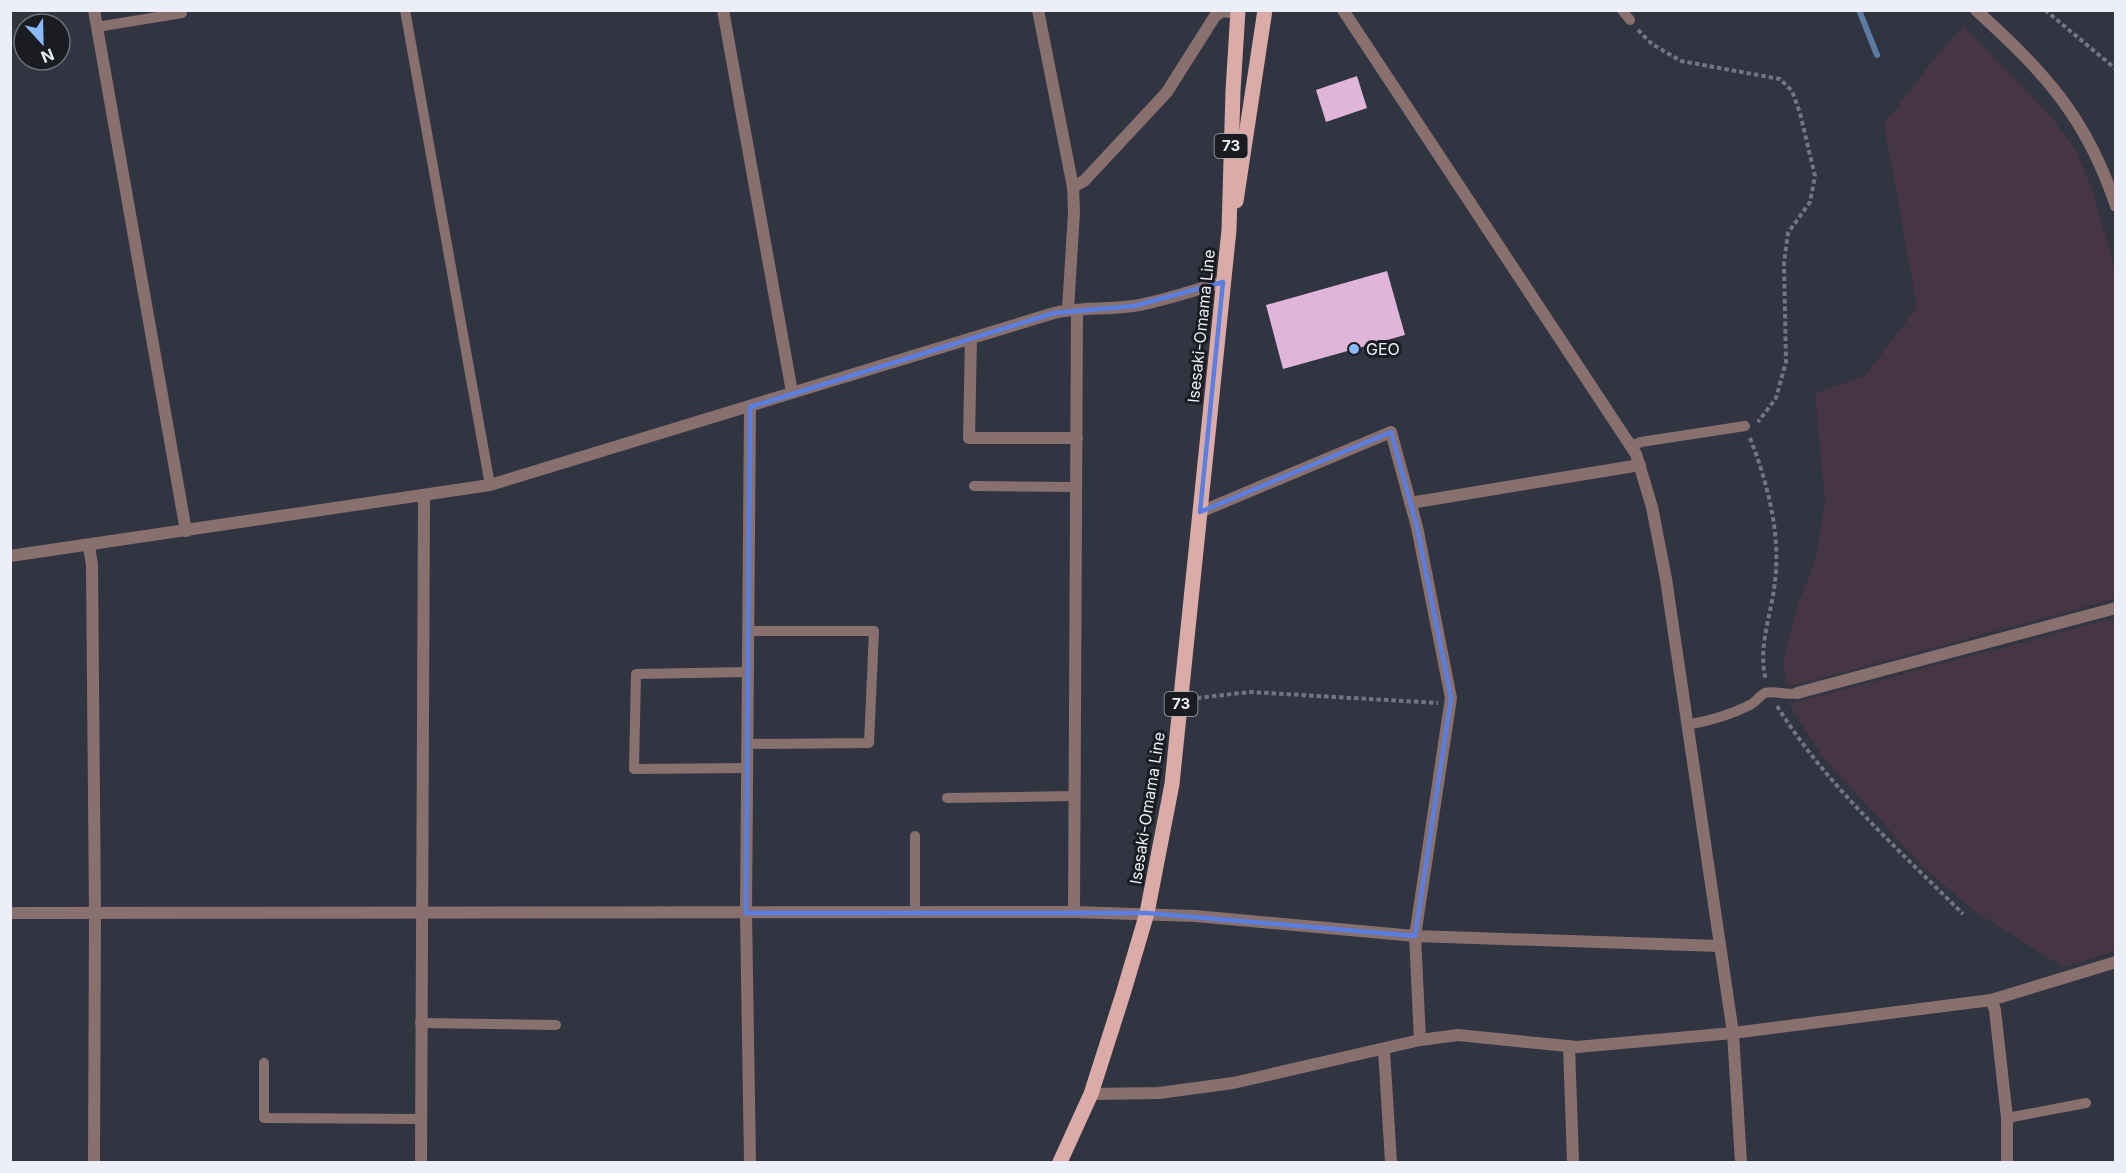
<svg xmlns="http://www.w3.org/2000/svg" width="2126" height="1173" font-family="Inter,sans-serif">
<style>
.industrial{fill:#463643}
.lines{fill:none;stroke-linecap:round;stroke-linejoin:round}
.stream{stroke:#5b7ca0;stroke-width:6}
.building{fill:#dfb5d9}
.path{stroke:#737581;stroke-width:4;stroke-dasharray:4.5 3;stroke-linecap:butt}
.service{stroke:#88706f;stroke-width:10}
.minor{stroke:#88706f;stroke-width:12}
.tertiary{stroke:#88706f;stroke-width:12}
.primary{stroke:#dbaba8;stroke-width:15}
.marked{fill:none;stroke:#5b7ee2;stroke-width:4.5;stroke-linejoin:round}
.poi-dot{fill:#8abafc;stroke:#1a1c22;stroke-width:2}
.labels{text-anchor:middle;stroke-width:6;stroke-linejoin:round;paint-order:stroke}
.shield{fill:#1a1c22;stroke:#aeb0b8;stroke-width:1.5}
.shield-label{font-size:15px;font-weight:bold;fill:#edeff8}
.street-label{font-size:16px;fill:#edeff8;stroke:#1a1c22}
.poi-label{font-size:16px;fill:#edeff8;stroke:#1a1c22;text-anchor:start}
</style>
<rect width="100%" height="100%" fill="#313441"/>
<g class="industrial">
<path d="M1964 26 2052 118 2074 147 2090 183 2105 234 2116 274 2115 599 1788 687 1783 660 1799 601 1816 559 1825 501 1815 393 1865 376 1917 307 1884 124 1941 50Z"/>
<path d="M2115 618V951L2063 967 1977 913 1924 868 1822 756 1789 704Z"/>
</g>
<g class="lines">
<path class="stream" d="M1859 10 1877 55"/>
</g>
<g class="building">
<path d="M1357 76 1367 108 1326 122 1316 90Z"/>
<path d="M1387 271 1405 335 1283 369 1266 305Z"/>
</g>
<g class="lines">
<g class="path">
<path d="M2045 10 2116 69"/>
<path d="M1638 30 1652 44 1681 61 1780 79 1792 91 1800 113 1815 176 1810 202 1788 233 1784 263 1786 362 1776 398 1758 422"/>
<path d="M1750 438C1767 481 1781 534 1775 581 1772 613 1757 648 1766 680"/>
<path d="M1197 698 1250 692 1438 703"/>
<path d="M1777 706C1826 785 1898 849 1963 914"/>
</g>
<g class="service">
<path d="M405 10 490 485"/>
<path d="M1622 10 1630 20"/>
<path d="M97 27 182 13"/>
<path d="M1631 446 1641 442 1745 426"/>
<path d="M974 486 1076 487"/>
<path d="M1687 725C1709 721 1730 715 1750 705 1756 702 1759 696 1765 693 1775 690 1786 696 1797 693"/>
<path d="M747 744 869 743 874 631H748"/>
<path d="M747 768 634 769 636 674 748 672"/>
<path d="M947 798 1074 796"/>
<path d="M915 836V912"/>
<path d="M420 1023 556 1025"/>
<path d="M264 1063V1118L421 1119"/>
<path d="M2007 1118 2086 1103"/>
</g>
<g class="minor">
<path d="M94 10 186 531"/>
<path d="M723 10 792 392"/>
<path d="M1038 10 1073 187 1074 212 1068 310"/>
<path d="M1073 187 1084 181 1167 92 1215 16 1222 11 1238 13"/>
<path d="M971 338 969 438H1077"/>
<path d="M1410 503 1640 465"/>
<path d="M89 546 92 565 95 914 94 1162"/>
<path d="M10 556 490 485 1054 313C1079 307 1106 310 1133 306 1164 301 1193 290 1223 282"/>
<path d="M1797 693 2116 608"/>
<path d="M1074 912 1077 310"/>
<path d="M10 913 1074 912 1195 916 1415 936 1451 698 1417 527 1391 432 1200 512"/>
<path d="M1991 1000 1995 1010 2007 1118V1162"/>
<path d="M1420 1040 1415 936 1720 946"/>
<path d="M1569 1046 1573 1162"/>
<path d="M1384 1050 1391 1162"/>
<path d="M1091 1094 1159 1093 1233 1083 1420 1040 1458 1035 1577 1047 1733 1033 1991 1000 2116 962"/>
<path d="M421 1162 424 496"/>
<path d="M750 1162 746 913 750 407"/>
</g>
<g class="tertiary">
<path d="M1343 10 1636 454 1652 507 1666 579 1733 1033 1741 1162"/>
<path d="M1976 10C2044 72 2086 116 2116 206"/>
</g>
<g class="primary">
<path d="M1236 201 1265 10"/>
<path d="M1060 1162 1091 1094 1123 994 1147 913 1172 784 1229 230 1233 91 1238 10"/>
</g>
</g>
<path class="marked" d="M1223 282 1200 512 1391 432 1417 527 1451 698 1415 936 1147 913H746L750 407 1054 313 1134 306Z"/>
<circle class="poi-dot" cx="1354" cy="349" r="6"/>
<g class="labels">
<g class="shield">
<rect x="1214.5" y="134" width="33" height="24" rx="4.5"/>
<rect x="1164.5" y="692" width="33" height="24" rx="4.5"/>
</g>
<g class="shield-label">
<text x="1231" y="151">73</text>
<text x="1181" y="709">73</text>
</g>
<g class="street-label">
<text transform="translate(1201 326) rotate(-84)" y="6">Isesaki-Omama Line</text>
<text transform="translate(1147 808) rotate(-81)" y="6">Isesaki-Omama Line</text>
</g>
<g class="poi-label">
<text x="1366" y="355">GEO</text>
</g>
</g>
<rect width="2126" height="1173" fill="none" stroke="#edeff8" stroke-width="24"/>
<g transform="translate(42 42) rotate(158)"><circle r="28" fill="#1a1c22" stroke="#6e7078" stroke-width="1.5"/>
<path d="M0-4.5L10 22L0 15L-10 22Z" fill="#8abafc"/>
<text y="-9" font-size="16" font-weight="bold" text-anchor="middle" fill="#edeff8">N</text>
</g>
</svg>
